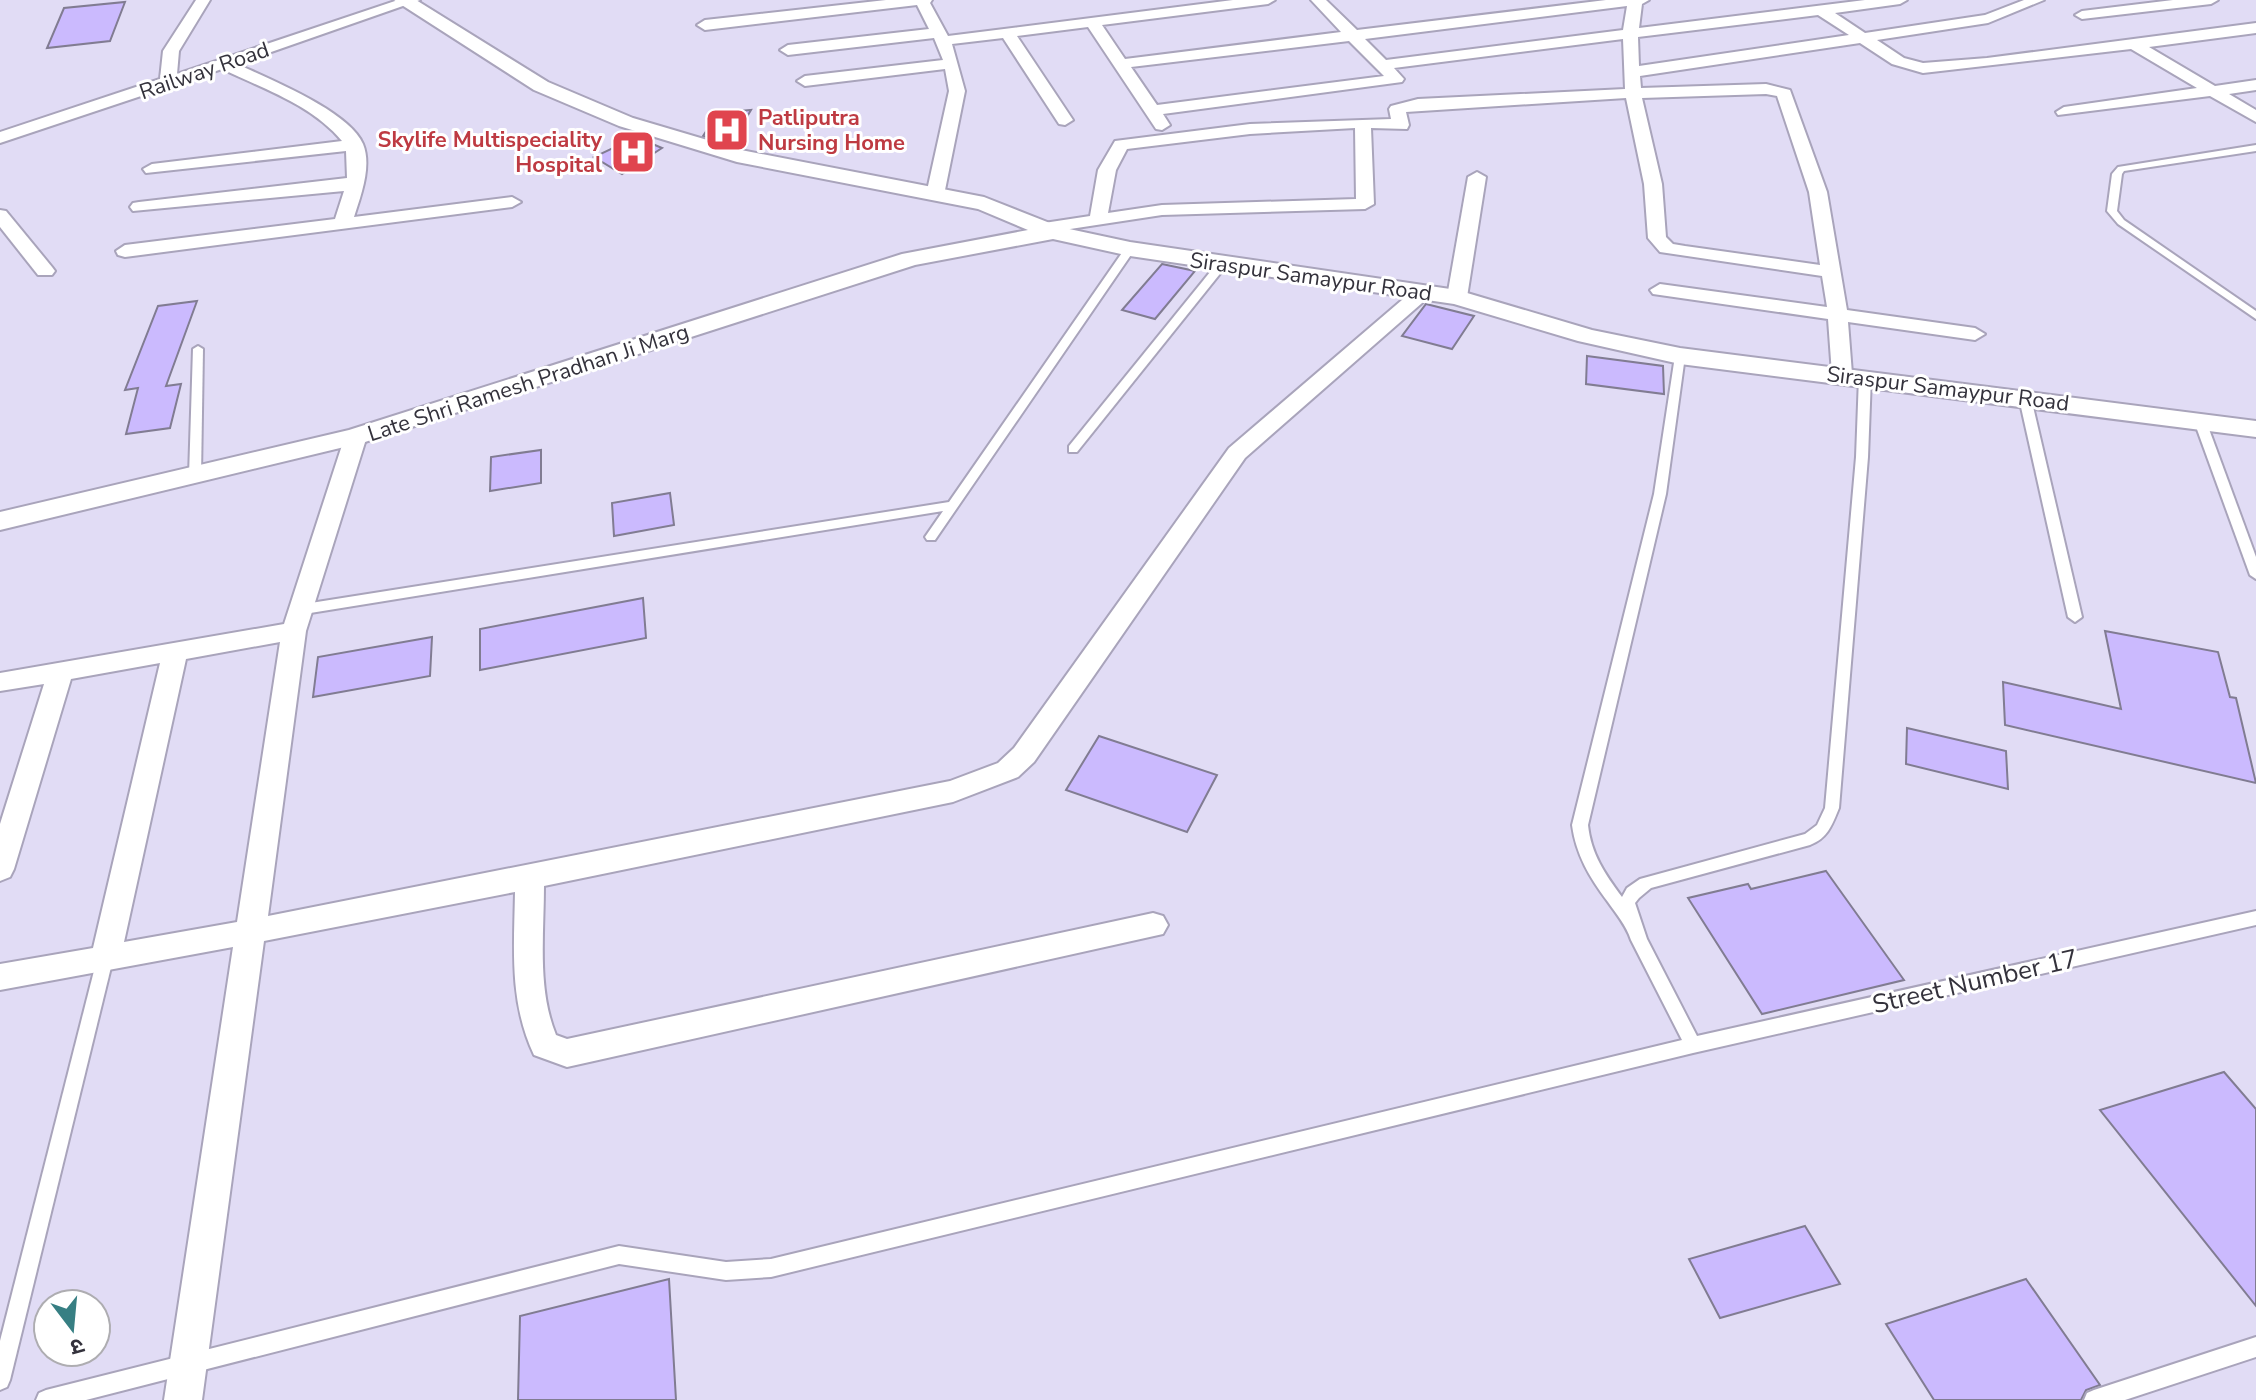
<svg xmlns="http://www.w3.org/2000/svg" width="2256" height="1400" font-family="'Nunito Sans','Noto Sans Devanagari',sans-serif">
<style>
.building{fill:#cbbafe;stroke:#817c92;stroke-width:2}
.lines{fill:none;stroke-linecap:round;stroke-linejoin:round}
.service-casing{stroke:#a9a4bb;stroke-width:4}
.minor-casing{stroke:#a9a4bb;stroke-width:4}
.tertiary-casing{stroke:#a9a4bb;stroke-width:4}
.service{fill:#fff;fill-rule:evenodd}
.minor{fill:#fff;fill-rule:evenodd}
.tertiary{fill:#fff;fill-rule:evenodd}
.labels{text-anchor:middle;stroke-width:6;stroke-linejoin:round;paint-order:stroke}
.far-street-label{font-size:22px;fill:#34323c;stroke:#fff}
.far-health-label{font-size:22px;font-weight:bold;fill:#be3a42;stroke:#fff;text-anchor:start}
.street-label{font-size:26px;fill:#34323c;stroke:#fff}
</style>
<rect width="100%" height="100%" fill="#e1dcf5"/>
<g class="building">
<path d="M125 2 110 41 47 48 64 8Z"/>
<path d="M751 110 732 142 703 136 718 113Z"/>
<path d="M636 137 662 148 622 174 594 157Z"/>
<path d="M1162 264 1195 271 1155 319 1122 310Z"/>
<path d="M197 301 166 386 181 384 170 428 126 434 138 388 125 390 158 306Z"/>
<path d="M1426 304 1474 316 1452 349 1402 336Z"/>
<path d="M1587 356 1663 366 1664 394 1586 384Z"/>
<path d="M541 450V483L490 491 491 457Z"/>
<path d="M670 493 674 525 614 536 612 503Z"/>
<path d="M643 598 646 638 480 670V629Z"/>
<path d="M2105 631 2218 652 2230 697 2236 698 2256 783 2005 725 2003 682 2121 709Z"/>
<path d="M432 637 430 676 313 697 318 657Z"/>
<path d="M1907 728 2006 751 2008 789 1906 764Z"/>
<path d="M1099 736 1217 775 1187 832 1066 790Z"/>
<path d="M1826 871 1904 980 1762 1014 1688 898 1748 884 1751 889Z"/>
<path d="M2224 1072 2256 1109V1306L2100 1110Z"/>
<path d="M1805 1226 1840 1284 1720 1318 1689 1259Z"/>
<path d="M669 1279 676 1400H518L520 1316Z"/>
<path d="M2026 1279 2100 1385 2086 1390 2081 1400H1934L1886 1324Z"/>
</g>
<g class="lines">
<g class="service-casing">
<g id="service">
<path d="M2256 145V151L2124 171 2122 174 2117 211 2124 220 2256 311V319L2118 224 2107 211 2112 174 2118 167Z"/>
<path d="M1130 246 1135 249 935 540H927L925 537 943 511 298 615 291 610 298 605 949 502 1126 247Z"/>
<path d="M1223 260 1228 263 1227 265 1077 452H1069V446L1219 261Z"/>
<path d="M198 346 203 349 201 476 195 480 189 476 193 349Z"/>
<path d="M1680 353 1685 356 1666 494 1588 825C1591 854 1605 874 1622 897L1627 888 1640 879 1805 834 1817 825 1825 808 1856 457 1859 377 1865 374 1871 377 1868 457 1839 808C1832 825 1828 838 1810 845L1651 888 1639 898 1635 903 1647 939 1697 1036 2256 911V925L1693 1053 771 1277 726 1280 619 1264 86 1400H36L39 1393 46 1390 619 1246 726 1262 771 1259 1682 1040 1631 940C1626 925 1617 915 1608 902 1590 878 1576 855 1572 825L1654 494 1675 356Z"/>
<path d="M2025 395 2031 398 2082 617 2075 622 2068 617 2019 398Z"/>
<path d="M2200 418 2206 421 2256 557V579L2250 575 2194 421Z"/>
<path d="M105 952 111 954 113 959 10 1380 7 1387 0 1390V1341L97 959 99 954Z"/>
<path d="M2256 1337V1357L2125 1400H2084L2087 1393 2094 1390Z"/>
</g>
</g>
<g class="minor-casing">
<g id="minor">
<path d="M196 0H210L179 51 177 74 398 0H420L237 64C269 79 349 111 363 144 372 166 361 195 354 217L512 197 521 202 512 207 125 257 118 255 116 251 125 245 335 219 344 191 133 211 130 207 133 203 139 202 347 178 346 151 146 173 143 169 152 164 342 141C312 105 264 89 222 69L0 143V132L160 79 163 51Z"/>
<path d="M886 0H932L930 3 948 36 1233 0H1275L1268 4 1102 25 1125 59 1341 32 1311 0H1326L1357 30 1606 0H1649L1642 4 1639 28 1865 0H1907L1900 4 1835 13 1865 33 1985 15 2024 0H2044L1988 23 1877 40 1904 58 1923 63 1987 58 2256 23V33L2149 47 2215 86 2256 80V90L2229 94 2256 110V122L2210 96 2058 115 2056 112 2064 107 2197 88 2131 49 1923 73 1892 64 1860 43 1640 76 1641 88 1766 84 1790 90 1827 192 1847 310 1975 328 1985 334 1975 340 1848 322 1852 374 1842 380 1832 374 1828 319 1653 294 1650 290 1660 284 1827 307 1822 276 1660 252 1648 238 1644 184 1626 98 1406 112 1409 125 1407 129 1371 128 1374 204 1365 209 1162 215 1044 233 1035 228 1044 223 1090 216 1098 170 1115 141 1250 124 1391 119 1389 109 1391 106 1418 99 1625 89 1623 39 1394 68 1404 79 1402 82 1163 114 1170 125 1162 130 1156 129 1088 27 1017 36 1073 120 1065 125 1059 124 1003 38 952 44 965 91 944 195 935 200 926 195 949 91 945 69 805 86 797 81 805 76 943 60 934 38 788 55 780 50 788 45 929 29 917 5 705 30 697 25 705 20ZM1627 6 1623 30 1386 60 1365 39ZM1818 15 1849 35 1639 66 1638 37ZM1349 41 1384 76 1157 105 1131 67ZM1766 94 1777 96 1809 192 1820 265 1685 246 1673 244 1666 237 1662 184 1642 98ZM1355 128 1356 199 1162 205 1108 213 1116 170 1127 149 1250 134Z"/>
<path d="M2173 0H2218L2211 4 2082 19 2075 15 2082 11Z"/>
<path d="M1477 172 1486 177 1467 297 1457 303 1447 297 1468 177Z"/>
<path d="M0 210 6 211 52 267 55 271 52 275H38L0 227Z"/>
<path d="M1423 286 1433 292 1430 296 1245 458 1034 762 1018 777 953 802 544 886C544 934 537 989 556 1035L567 1039 1153 913 1163 916 1168 925 1163 934 567 1067 534 1055C509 1002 514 949 515 892L264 941 202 1400H164L233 947 0 990V964L93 948 160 663 71 679 14 869 10 877 0 881V824L44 684 0 691V673L284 624 345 436 356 429 367 436 306 631 268 916 950 781 998 763 1014 748 1229 448 1416 288ZM280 642 237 922 124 942 186 659Z"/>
</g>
</g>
<g class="tertiary-casing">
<path id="tertiary" d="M394 0H416L548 82 633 118 741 150 984 197 1060 227 1130 242 1457 290 1592 330 1680 348 2256 421V437L1680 364 1578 341 1454 304 1130 256 1053 239 915 265 365 442 0 530V512L349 430 902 254 1028 230 978 209 737 162 619 126 534 90Z"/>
</g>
<use href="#service" class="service"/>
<use href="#minor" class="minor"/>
<use href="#tertiary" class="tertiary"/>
</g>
<defs>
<g id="hospital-square" transform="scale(2.3)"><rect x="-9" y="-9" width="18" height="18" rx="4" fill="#e0444e" stroke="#fff"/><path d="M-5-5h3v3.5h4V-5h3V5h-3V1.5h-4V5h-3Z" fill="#fff"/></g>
</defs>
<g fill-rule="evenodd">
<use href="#hospital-square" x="727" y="130"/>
<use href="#hospital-square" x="633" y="152"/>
</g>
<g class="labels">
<g class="far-street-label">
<text transform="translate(204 70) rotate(-19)" y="8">Railway Road</text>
<text transform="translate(1311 276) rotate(8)" y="8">Siraspur Samaypur Road</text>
<text transform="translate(528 382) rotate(-18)" y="8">Late Shri Ramesh Pradhan Ji Marg</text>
<text transform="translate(1948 388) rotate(7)" y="8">Siraspur Samaypur Road</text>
</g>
<g class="far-health-label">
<text x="758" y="125">Patliputra<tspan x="758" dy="25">Nursing Home</tspan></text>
<text x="602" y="147" text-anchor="end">Skylife Multispeciality<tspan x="602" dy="25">Hospital</tspan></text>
</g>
<g class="street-label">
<text transform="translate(1975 981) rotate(-13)" y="9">Street Number 17</text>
</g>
</g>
<g transform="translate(72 1328) rotate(164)"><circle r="38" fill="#ffffff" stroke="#aeadb1" stroke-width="2"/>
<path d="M0-6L14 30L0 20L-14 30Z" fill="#377f83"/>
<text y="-12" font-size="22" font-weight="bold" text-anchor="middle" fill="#34323c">उ</text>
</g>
</svg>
